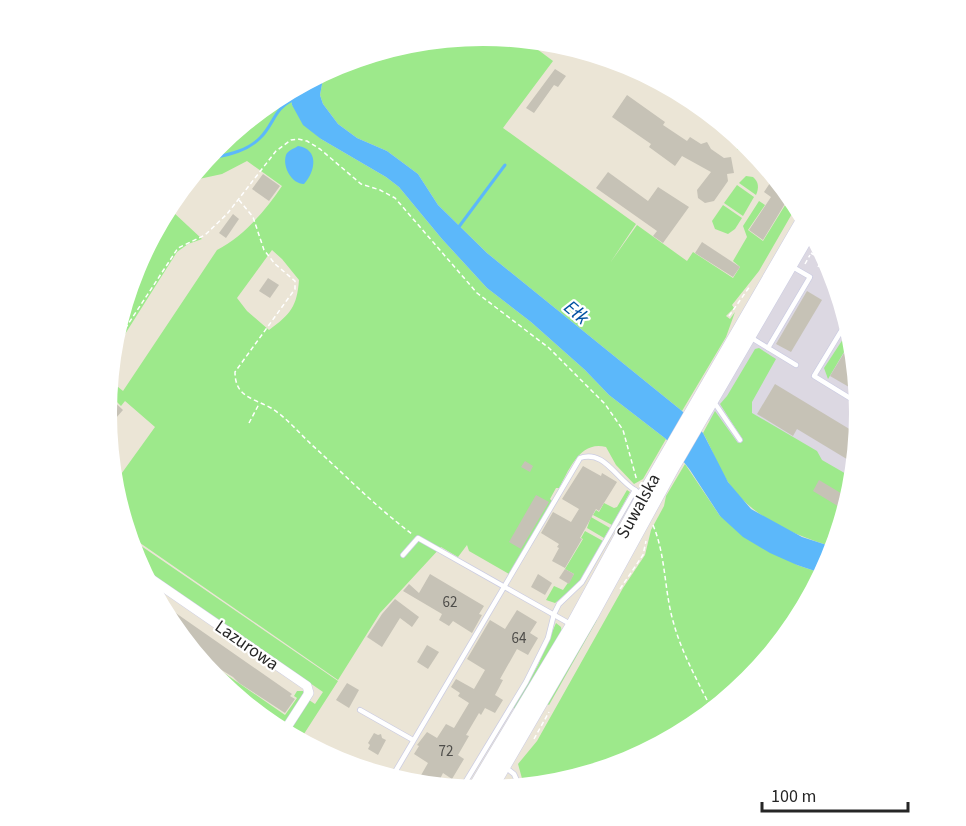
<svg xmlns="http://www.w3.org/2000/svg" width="966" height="826" font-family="'Source Sans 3',sans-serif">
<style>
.industrial{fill:#dcd8e2}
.green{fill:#9de98b;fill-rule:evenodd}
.water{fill:#5cb8fa}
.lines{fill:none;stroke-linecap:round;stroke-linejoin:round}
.stream{stroke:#5cb8fa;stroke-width:3}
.building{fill:#c6c2b6}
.lane-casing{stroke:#cbcce2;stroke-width:6}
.street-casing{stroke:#cbcce2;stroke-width:10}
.secondary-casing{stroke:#cbcce2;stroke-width:15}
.path{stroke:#fff;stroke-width:1.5;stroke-dasharray:4.5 3;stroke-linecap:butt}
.lane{stroke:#fff;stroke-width:4.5}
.street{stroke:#fff;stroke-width:9}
.secondary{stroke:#fff;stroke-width:14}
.labels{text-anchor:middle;stroke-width:4.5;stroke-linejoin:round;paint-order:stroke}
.number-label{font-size:15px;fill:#4e4d4a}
.street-label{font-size:18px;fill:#262626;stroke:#fff}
.water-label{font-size:20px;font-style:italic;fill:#0051a1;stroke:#fff}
</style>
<rect width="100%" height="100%" fill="#ebe5d6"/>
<path class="industrial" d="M811 239 831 269 860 413 840 514 796 507 707 418Z"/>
<g class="green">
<path d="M483 36 533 46 553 61 503 128 636 224 610 263 637 225 687 261 693 252 733 278 740 267 733 261 747 237 743 226 759 201 765 205 748 230 763 241 787 202 793 212 759 271 732 305 734 308 726 316 730 319 735 312 726 337 682 411 487 253 438 205 418 174 387 151 357 138 338 124 323 104 320 95 324 74 339 65Z"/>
<path d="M654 82 743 142 750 148V152L747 155 737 149 740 145Z"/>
<path d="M291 96 292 105 321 139 386 177 399 187 442 239 487 288 531 322 585 370 609 395 666 439 643 479 634 484 616 465 606 447C580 440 569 470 559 488H556L550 499 552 501 509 574 469 551 467 545 458 557 441 547 380 613 338 680 130 536 119 477 155 427 125 401 121 406 110 395 111 389 113 390 111 388 112 382 123 391 217 250C244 236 265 211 282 186L247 161 222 174 199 179 183 197 217 146ZM272 250 282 259 299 280C297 306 291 314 269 330L247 311 237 298Z"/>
<path d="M746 176 753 177C759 182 759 188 756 195L739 183Z"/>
<path d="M737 185 754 197 743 216 724 203Z"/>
<path d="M723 205 742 218 735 229 728 234 715 229 712 221Z"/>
<path d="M173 212 202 239 188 244 177 252 120 342 135 268Z"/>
<path d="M845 336 847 347 828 379 824 368Z"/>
<path d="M759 348 776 359 752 402V413L817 451 822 460 848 475 833 547C794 535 752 518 728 482 718 467 712 449 703 433L715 411 738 443 743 440 720 404 727 396 755 349Z"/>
<path d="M685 464 720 516 797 565 821 573 749 680 627 761 523 782 518 764 537 741 623 588 645 555 651 530 664 506 666 496Z"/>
<path d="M627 490 630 492 612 525 593 515 596 510 599 512 604 503 614 508 617 507Z"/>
<path d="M591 517 610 528 604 538 587 528Z"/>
<path d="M585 531 603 541 579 583 555 603 546 600 554 586 563 590 574 574 565 569 583 539 581 538Z"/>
<path d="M131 539 338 681 302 737 291 726 309 700 315 704 323 692 141 567 135 557Z"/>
<path d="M595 618 597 620 549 705 546 703Z"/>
<path d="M556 623 561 627 562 633 515 709 513 708 538 665Z"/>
<path d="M201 657 285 715 297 698 294 696 297 691H303V698L284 725 216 679Z"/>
</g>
<g class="water">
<path d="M324 74 320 95 323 104 338 124 357 138 387 151 418 174 438 205 487 253 682 411 703 433 728 482 751 509 802 537 833 547 831 558 821 573 797 565 770 553 743 537 720 516 690 470 666 439 609 395 585 370 531 322 487 288 442 239 399 187 386 177 321 139 303 125 292 105 291 96Z"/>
<path d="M298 146C319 149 316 171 304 184 292 184 282 167 286 155 288 150 294 149 298 146Z"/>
</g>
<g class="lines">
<g class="stream">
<path d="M208 159C226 155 246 152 260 138 273 126 275 107 293 100"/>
<path d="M458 228 505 165"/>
</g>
</g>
<g class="building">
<path d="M555 69 566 76 558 87 554 85 534 113 526 108Z"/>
<path d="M627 95 665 122 663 125 687 141 690 137 701 144 707 142 711 149 724 158 731 157 734 173 727 174 728 181 714 201 705 203 698 198 697 190 711 172 682 156 675 166 649 147 651 144 612 117Z"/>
<path d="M608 172 648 201 658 187 689 207 663 243 653 236 657 231 596 188Z"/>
<path d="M263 174 280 186 269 201 252 189Z"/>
<path d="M772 180 786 202 763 240 749 230 771 197 764 192Z"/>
<path d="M233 214 239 219 226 238 219 233Z"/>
<path d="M702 242 740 267 733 277 695 253Z"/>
<path d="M268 278 279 285 270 298 259 291Z"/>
<path d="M807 291 822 300 791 352 776 344Z"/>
<path d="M847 348 853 380 849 387 830 376Z"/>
<path d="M775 384 856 433 850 461 797 429 793 436 757 414Z"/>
<path d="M109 397 123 410 109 426 106 413Z"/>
<path d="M525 461 533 466 530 472 521 467Z"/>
<path d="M583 466 601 476 602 473 617 482 599 511 596 509 580 538 582 539 565 568 552 561 559 548 557 547 559 544 541 533 553 512 571 522 579 509 562 499Z"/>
<path d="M819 480 844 495 841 508 813 491Z"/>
<path d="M536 495 549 502 521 549 509 542Z"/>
<path d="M565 569 574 574 569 584 559 578Z"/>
<path d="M430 574 484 606 479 614 482 615 472 633 453 621 449 626 439 620 442 614 403 591 409 584 419 593Z"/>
<path d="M538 574 552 583 545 595 531 587Z"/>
<path d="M395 599 419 617 412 627 400 618 382 647 367 637 382 614Z"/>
<path d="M170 609 292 694 290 696 295 699 285 713 239 683 233 677 202 658Z"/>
<path d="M517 610 537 622 530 633 538 638 528 655 517 649 500 679 503 680 495 695 503 700 495 713 485 708 481 715 479 713 466 735 469 736 458 755 464 759 452 779 443 773 439 781 420 777 428 763 414 754 419 746 417 745 427 732 437 738 446 724 454 728 469 703 458 696 460 693 451 687 456 679 474 689 485 670 467 659 490 620 505 629Z"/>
<path d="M427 645 439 652 428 669 417 662Z"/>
<path d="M347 683 359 690 349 708 336 700Z"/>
<path d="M374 733 378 735 381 734 382 738 386 740 378 755 368 749 370 745 368 743Z"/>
</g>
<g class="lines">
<g class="lane-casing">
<g id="lane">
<path d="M843 328 814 376 858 403"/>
<path d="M750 337 796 365"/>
<path d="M768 348 810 277 791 266"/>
<path d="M713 403 716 405 740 440"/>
<path d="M403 555 418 538 572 625"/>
<path d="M360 710 413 740"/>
<path d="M505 767 514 774 518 783"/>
<path d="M395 772 580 458C604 449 617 480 635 490"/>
<path d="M463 786 526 682 548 638 554 614 559 604 582 582 635 490 638 492"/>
</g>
</g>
<g class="street-casing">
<path id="street" d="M147 576 307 686 309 693 287 727"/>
</g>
<g class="secondary-casing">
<g id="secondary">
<path d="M475 788 573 625 644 495 801 224"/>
<path d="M490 789 593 612 673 466 808 234"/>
</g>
</g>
<g class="path">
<path d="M239 200 253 217 264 250 275 264 295 281V289L235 372C235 397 253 398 271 408 286 417 299 433 312 445 345 475 376 507 412 534"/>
<path d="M811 253 822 260"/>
<path d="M805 264 810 255"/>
<path d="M818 267 823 257"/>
<path d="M729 316 750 286"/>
<path d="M121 335 178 248 205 235 227 214 276 151 291 140 298 139 307 141 320 149 361 184 380 190 395 198 477 293 549 348 605 404 623 430 637 481"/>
<path d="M249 423 259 404"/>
<path d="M653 525C666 556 664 589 673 621 681 651 696 678 710 706"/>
<path d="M620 589 643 555 646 541"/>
<path d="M534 739 549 712"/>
</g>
<use href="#lane" class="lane"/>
<use href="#street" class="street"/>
<use href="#secondary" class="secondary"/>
</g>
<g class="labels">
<g class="number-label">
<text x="450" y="607">62</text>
<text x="519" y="643">64</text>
<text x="446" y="756">72</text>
</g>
<g class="street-label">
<text transform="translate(638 506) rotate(-61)" y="6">Suwalska</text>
<text transform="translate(247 645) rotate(35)" y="6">Lazurowa</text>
</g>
<g class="water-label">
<text transform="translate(577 312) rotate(41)" y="7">Ełk</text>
</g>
</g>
<path d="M0 0H966V826H0ZM483 46H483A366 366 0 0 1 849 412V414A366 366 0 0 1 483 780H483A366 366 0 0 1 117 414V412A366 366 0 0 1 483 46Z" fill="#fff" fill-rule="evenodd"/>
<path d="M762 802v9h146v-9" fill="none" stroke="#262626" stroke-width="3"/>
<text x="771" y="802" font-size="18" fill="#262626" stroke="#ffffff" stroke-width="4.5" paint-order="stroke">100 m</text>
</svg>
